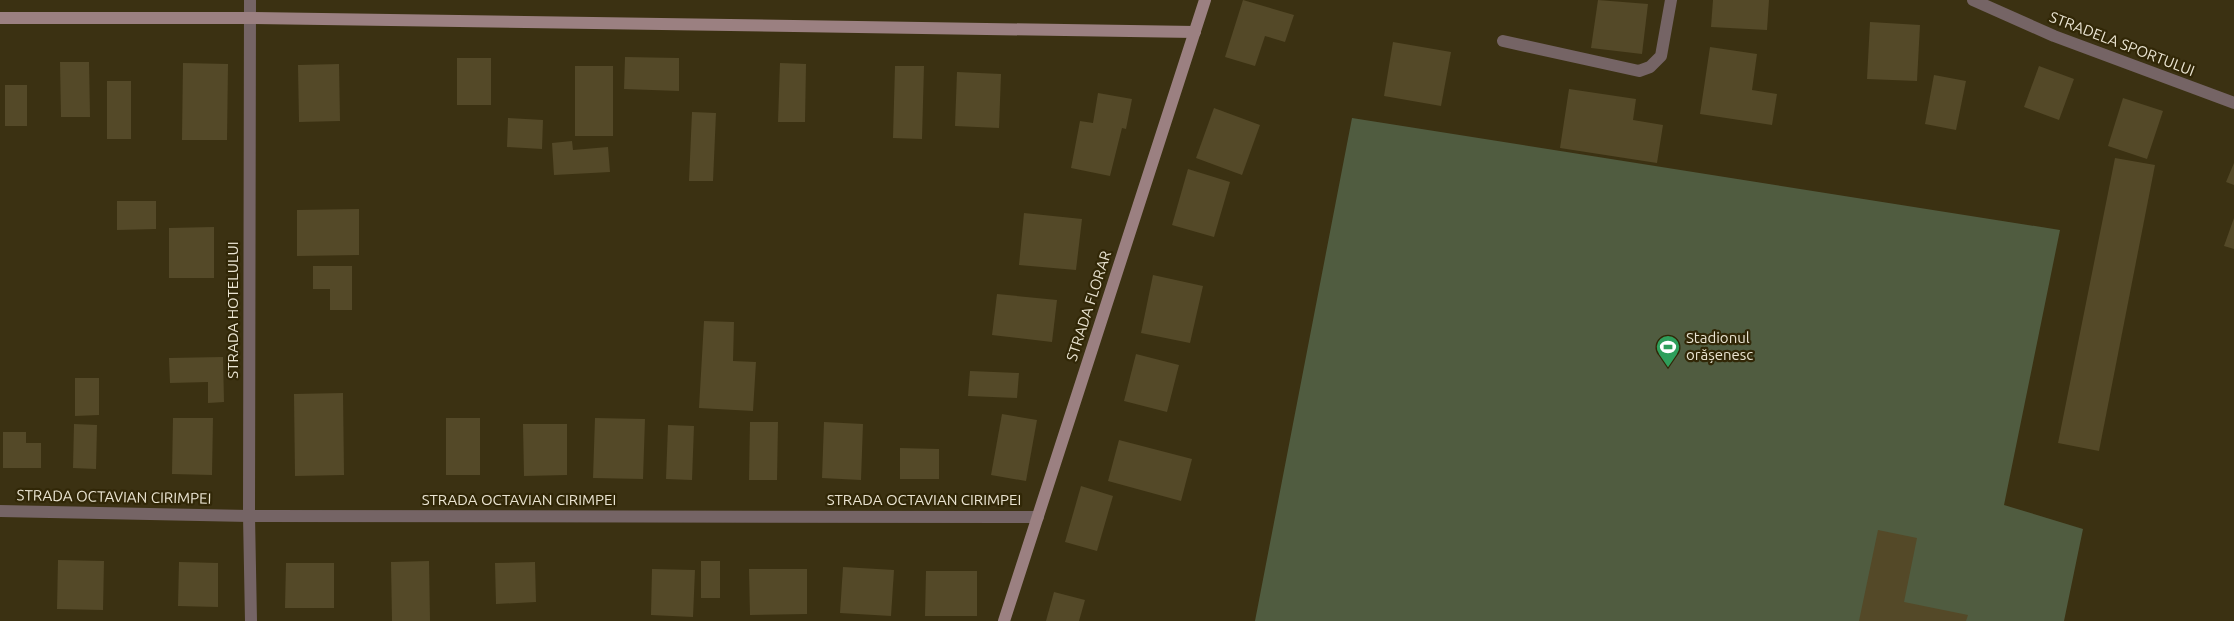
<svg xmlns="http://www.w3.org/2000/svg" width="2234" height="621" font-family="Ubuntu,sans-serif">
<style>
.green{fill:#505c40}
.building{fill:#544928}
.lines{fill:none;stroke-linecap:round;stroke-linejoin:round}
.street{stroke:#756465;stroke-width:12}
.secondary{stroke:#9b8081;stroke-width:12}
.labels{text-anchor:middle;stroke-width:4.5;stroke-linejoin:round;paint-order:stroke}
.street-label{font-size:15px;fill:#eae4d2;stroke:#312707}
.poi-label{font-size:15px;fill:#eae4d2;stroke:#312707;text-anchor:start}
</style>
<rect width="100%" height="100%" fill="#3b3112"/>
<path class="green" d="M1352 118 2060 230 2004 505 2083 529 2064 621H1255Z"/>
<g class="building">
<path d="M1243 0 1294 15 1285 42 1265 36 1255 66 1225 57Z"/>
<path d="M1598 0 1648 4 1642 54 1591 48Z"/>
<path d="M1713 0H1769L1767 30 1711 27Z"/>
<path d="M1870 22 1920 25 1917 81 1867 79Z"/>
<path d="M1393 42 1451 52 1441 106 1384 96Z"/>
<path d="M1710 47 1757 54 1752 90 1777 94 1772 125 1700 114Z"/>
<path d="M625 57 679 58V91L624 89Z"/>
<rect x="457" y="58" width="34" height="47"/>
<path d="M60 62H89L90 117H61Z"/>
<path d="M183 63 228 64 227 140H182Z"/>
<path d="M780 63 806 64 805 122H778Z"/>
<path d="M339 64 340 121 299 122 298 65Z"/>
<rect x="575" y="66" width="38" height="70"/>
<path d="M895 66H924L922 139 893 138Z"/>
<path d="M2039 66 2074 79 2059 120 2024 107Z"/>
<path d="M957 72 1001 74 999 128 955 126Z"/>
<path d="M1934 75 1966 81 1956 130 1925 124Z"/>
<rect x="107" y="81" width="24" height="58"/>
<rect x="5" y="85" width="22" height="41"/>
<path d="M1569 89 1636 99 1633 120 1663 125 1657 163 1560 148Z"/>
<path d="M1098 93 1132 99 1126 129 1122 128 1110 176 1071 168 1080 121 1093 123Z"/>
<path d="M2123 98 2163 111 2147 159 2108 146Z"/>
<path d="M1214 108 1260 125 1242 175 1196 158Z"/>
<path d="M692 112 716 113 713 181H689Z"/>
<path d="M508 118 543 120 542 149 507 147Z"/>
<path d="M572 141 573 150 608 147 610 172 554 175 552 143Z"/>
<path d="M2115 158 2155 165 2099 451 2058 443Z"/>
<path d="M2234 163V185L2226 182Z"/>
<path d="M1188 169 1230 182 1214 237 1172 225Z"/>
<path d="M117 201H156V229L117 230Z"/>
<path d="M359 209V255L297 256V210Z"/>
<path d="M1024 213 1082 219 1076 270 1019 265Z"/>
<path d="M2234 218V249L2224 246Z"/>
<path d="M214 227V278H169V228Z"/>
<path d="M313 266H352V310H330V289H313Z"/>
<path d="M1153 275 1203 286 1190 343 1141 333Z"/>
<path d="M997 294 1057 300 1052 342 992 335Z"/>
<path d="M704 321 734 322 733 361 756 362 753 411 699 408Z"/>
<path d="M1136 354 1179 365 1167 412 1124 401Z"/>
<path d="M223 357 224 402 208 403V382L170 383 169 358Z"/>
<path d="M970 371 1019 373 1017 398 968 396Z"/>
<path d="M75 378H99V415L75 416Z"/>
<path d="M343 393 344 475 295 476 294 394Z"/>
<path d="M1002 414 1037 420 1026 481 991 475Z"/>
<path d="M173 418H213L212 475 172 474Z"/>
<rect x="446" y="418" width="34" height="57"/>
<path d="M595 418 645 419 643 479 593 478Z"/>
<path d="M750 422H778L777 480H749Z"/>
<path d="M824 422 863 424 861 480 822 478Z"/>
<path d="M74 424 97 425 96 469 73 468Z"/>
<path d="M523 424H567V475L524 476Z"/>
<path d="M668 425 694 426 692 480 666 479Z"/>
<path d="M3 432H26V443H41V468H3Z"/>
<path d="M1119 440 1192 459 1181 501 1108 481Z"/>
<path d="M900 448 939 449V479H900Z"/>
<path d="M1081 486 1113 496 1097 551 1065 542Z"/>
<path d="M1878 530 1917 538 1904 602 1968 615 1966 621H1859Z"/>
<path d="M58 560 104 561 103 610 57 609Z"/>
<path d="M429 561 430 621H392L391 562Z"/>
<rect x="701" y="561" width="19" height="37"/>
<path d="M179 562 218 563V607L178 606Z"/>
<path d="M535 562 536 602 496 604 495 563Z"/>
<path d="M286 563H334V608H285Z"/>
<path d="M843 567 894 570 891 616 840 613Z"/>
<path d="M652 569 695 570 693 617 651 615Z"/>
<path d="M749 569H807V614L750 615Z"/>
<path d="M926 571H977V616H925Z"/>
<path d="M1054 592 1085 600 1079 621H1046Z"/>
</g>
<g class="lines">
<g class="street">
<path d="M250 0 249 516 251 621"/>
<path d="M1973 0 2054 36 2234 103"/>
<path d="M1503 41 1639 71 1650 67 1661 56 1671 0"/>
<path d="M0 511 249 516 1038 517"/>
</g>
<g class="secondary">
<path d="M0 18H250L1195 32"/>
<path d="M1004 621 1205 0"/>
</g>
</g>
<defs>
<g id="stadium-pin" transform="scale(1.25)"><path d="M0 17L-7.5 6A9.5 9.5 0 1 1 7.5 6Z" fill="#2e9e5b" stroke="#312707"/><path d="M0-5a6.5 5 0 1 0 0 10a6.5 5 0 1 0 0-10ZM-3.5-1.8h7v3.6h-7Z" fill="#fff"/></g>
</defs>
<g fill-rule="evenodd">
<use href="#stadium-pin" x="1668" y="347"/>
</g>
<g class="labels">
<g class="street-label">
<text transform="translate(2122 44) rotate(21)" y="5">STRADELA SPORTULUI</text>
<text transform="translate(1089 306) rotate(-72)" y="5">STRADA FLORAR</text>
<text transform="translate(233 310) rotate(-90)" y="5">STRADA HOTELULUI</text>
<text transform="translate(114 497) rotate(1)" y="5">STRADA OCTAVIAN CIRIMPEI</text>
<text x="519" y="505">STRADA OCTAVIAN CIRIMPEI</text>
<text x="924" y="505">STRADA OCTAVIAN CIRIMPEI</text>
</g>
<g class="poi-label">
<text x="1686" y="343">Stadionul<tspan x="1686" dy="17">orășenesc</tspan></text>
</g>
</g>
</svg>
